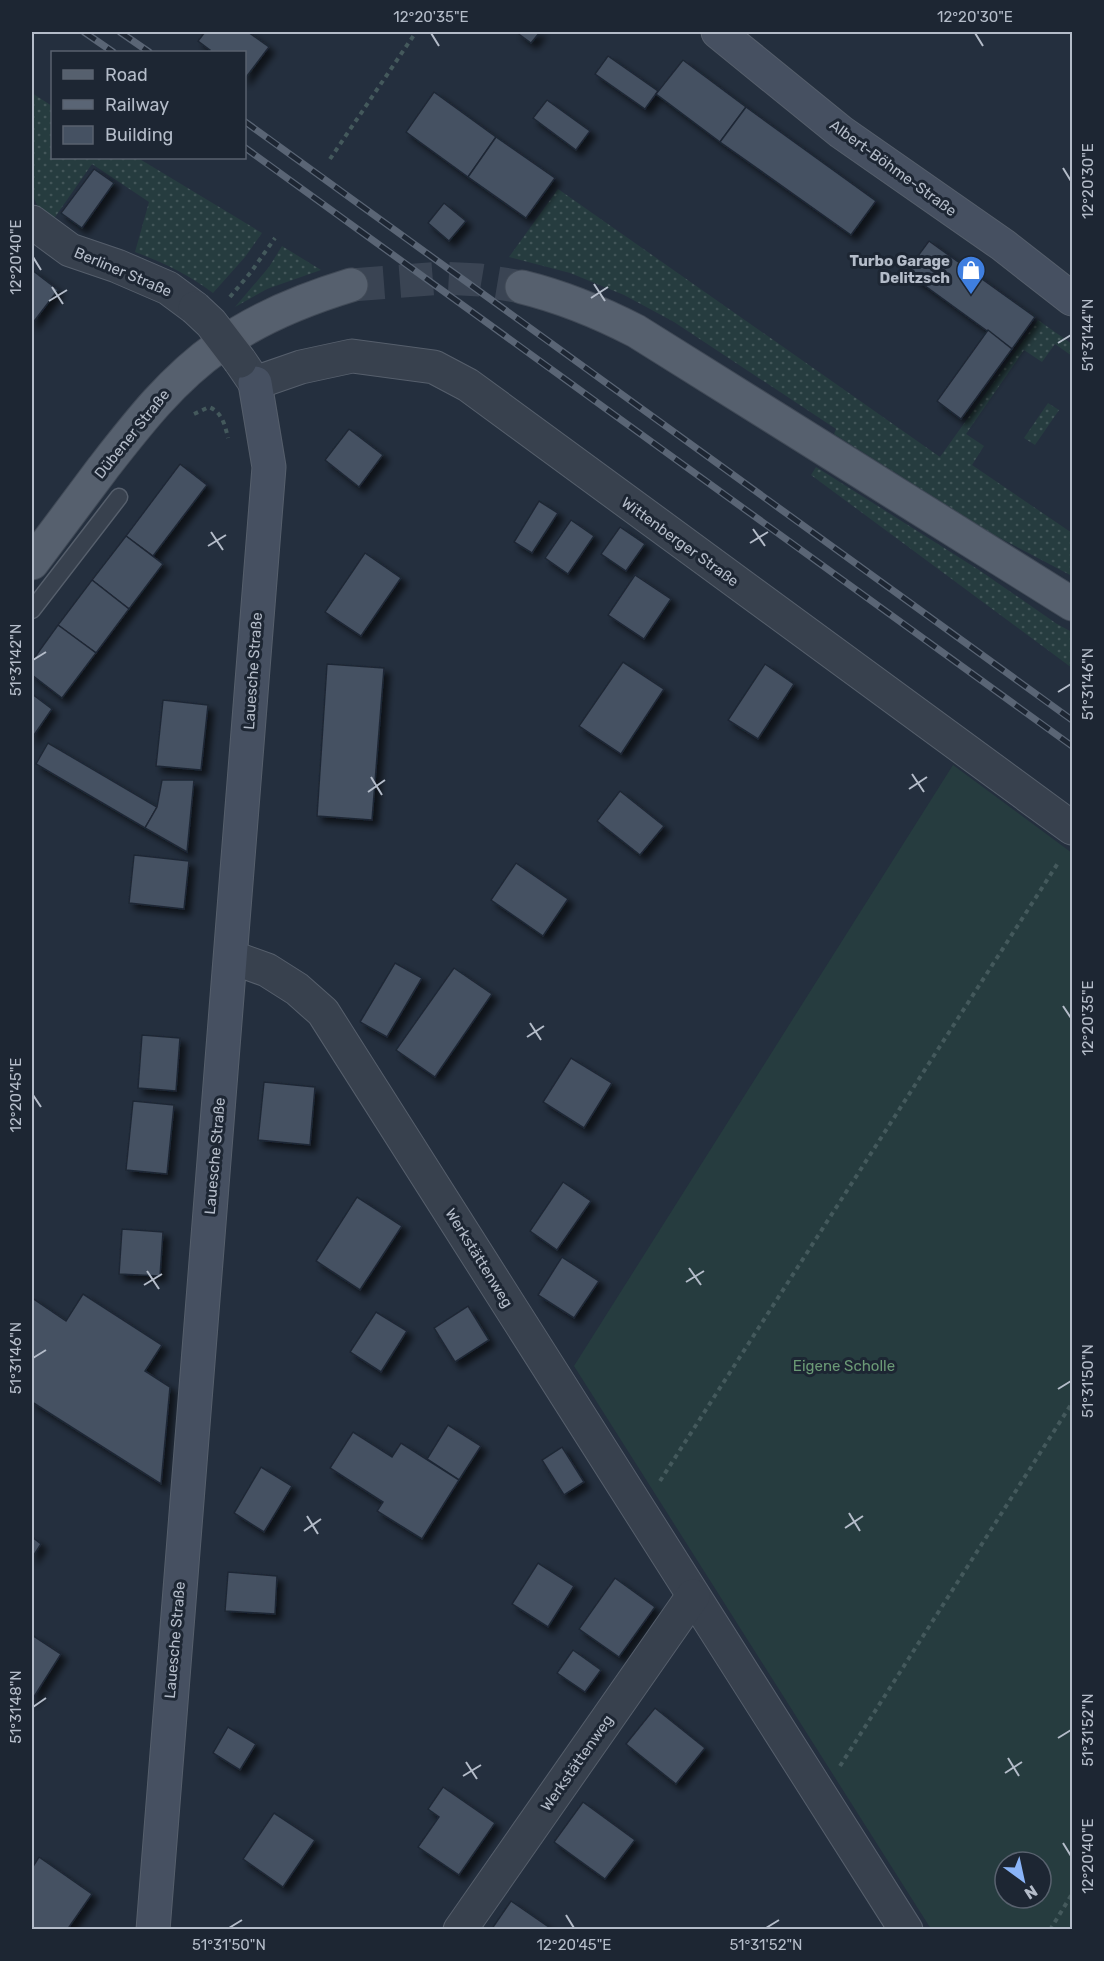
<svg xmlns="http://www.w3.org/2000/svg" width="1104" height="1961" font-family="Rubik,sans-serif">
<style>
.grass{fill:url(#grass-dots)}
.garden{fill:#263c3f;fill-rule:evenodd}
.building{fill:#455162;stroke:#1f2835;stroke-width:1.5;filter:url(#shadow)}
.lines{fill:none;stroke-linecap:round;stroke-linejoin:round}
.primary-tunnel{stroke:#3a4453;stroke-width:33;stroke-dasharray:33 16;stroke-linecap:butt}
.lane-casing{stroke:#565f6c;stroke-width:19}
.street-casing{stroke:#565f6c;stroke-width:35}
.secondary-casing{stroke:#565f6c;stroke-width:35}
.primary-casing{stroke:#414a57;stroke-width:35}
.path{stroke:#44595c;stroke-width:4;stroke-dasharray:4.5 4.5;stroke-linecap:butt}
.lane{stroke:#38414e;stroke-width:16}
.street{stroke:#38414e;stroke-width:33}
.secondary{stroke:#465061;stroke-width:33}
.primary{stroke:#56606e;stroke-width:33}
.rail-casing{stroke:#5a6575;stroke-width:7}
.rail{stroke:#1d2633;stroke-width:4.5;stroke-dasharray:14;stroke-linecap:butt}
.street-bridge-casing{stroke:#565f6c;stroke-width:35;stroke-linecap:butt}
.street-bridge{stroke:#38414e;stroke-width:33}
.ticks{fill:none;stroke:#b4bcc9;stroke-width:2}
.labels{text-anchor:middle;stroke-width:6;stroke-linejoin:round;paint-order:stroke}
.street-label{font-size:15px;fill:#b4bcc9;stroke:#1d2633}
.poi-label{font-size:15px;font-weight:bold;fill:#b4bcc9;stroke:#1d2633;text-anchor:end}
.park-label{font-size:15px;fill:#6b9a76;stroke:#1d2633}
.neatline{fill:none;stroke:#b4bcc9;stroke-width:2}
.ticks-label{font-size:15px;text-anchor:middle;fill:#b4bcc9}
</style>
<defs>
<pattern id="grass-dots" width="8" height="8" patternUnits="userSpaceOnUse" patternTransform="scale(1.5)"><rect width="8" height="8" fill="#263c3f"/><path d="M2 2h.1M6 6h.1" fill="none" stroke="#435659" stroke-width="1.8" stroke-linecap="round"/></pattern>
<filter id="shadow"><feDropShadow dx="5.5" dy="5.5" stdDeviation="3" flood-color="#0009"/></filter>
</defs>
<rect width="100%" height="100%" fill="#242f3e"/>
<g class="grass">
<path d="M32 93 52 106V158H138L262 233 245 257 213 293C187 274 165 263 135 252L149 202 92 164 53 220 37 205 32 194Z"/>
<path d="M558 189 940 457 1038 320 1072 344V356L1055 344 1042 362 1024 350 966 434 984 446 972 465 1072 533V576L994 535 834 434 836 429 674 322 624 295 570 273 509 257Z"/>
<path d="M282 246 321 270 267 289 235 307 269 267Z"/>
<path d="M1048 403 1059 410 1035 445 1024 438Z"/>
<path d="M816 467 979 570 1057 624 1072 632V668L811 475Z"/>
</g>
<path class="garden" d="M953 765 1072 853V1929H931L574 1366ZM1005 1862H1041V1898H1005Z"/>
<g class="building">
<path d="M205 32H248L269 47 244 80V52H208L210 50 198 41Z"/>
<path d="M516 32H540L531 43Z"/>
<path d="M608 56 658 91 645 109 595 74Z"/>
<path d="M683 60 746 107 720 142 656 94Z"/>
<path d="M434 92 496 137 468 177 406 132Z"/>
<path d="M547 100 590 131 576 150 533 118Z"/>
<path d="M746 107 876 201 851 235 720 142Z"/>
<path d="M496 137 555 178 526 218 468 177Z"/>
<path d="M94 169 114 183 82 228 61 213Z"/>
<path d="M444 203 466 221 449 241 428 223Z"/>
<path d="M929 241 1035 317 1012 349 906 272Z"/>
<path d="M32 270 58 290 32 324Z"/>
<path d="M988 330 1012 349 961 419 937 401Z"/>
<path d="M349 429 383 455 359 487 325 460Z"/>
<path d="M180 464 207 485 153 556 126 536Z"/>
<path d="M539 501 558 513 532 553 514 542Z"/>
<path d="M571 520 594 536 568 574 545 558Z"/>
<path d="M620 527 645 544 626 571 601 554Z"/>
<path d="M126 536 163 564 129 609 92 580Z"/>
<path d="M365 553 401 578 361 636 325 612Z"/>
<path d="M635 575 671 599 644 639 608 615Z"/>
<path d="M92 580 129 609 96 653 58 625Z"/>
<path d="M58 625 96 653 62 698 32 675V661Z"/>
<path d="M623 662 664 689 621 754 579 726Z"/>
<path d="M327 664 384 668 372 820 317 816Z"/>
<path d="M765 664 794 684 758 739 728 720Z"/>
<path d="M32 694 52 709 32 738Z"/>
<path d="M163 700 208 705 201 770 156 766Z"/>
<path d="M48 743 157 807 145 828 36 764Z"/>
<path d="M162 780H194L187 852 145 828 157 807Z"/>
<path d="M620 791 664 826 640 855 597 821Z"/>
<path d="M134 855 189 861 184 909 129 903Z"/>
<path d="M516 863 568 899 543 936 491 900Z"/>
<path d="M395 963 422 978 387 1037 360 1022Z"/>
<path d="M454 968 492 994 435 1077 396 1050Z"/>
<path d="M142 1035 180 1038 176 1091 138 1088Z"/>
<path d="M571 1058 612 1083 584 1128 543 1102Z"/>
<path d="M264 1082 315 1087 310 1145 258 1140Z"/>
<path d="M133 1101 174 1105 167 1174 126 1170Z"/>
<path d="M563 1182 591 1201 557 1250 530 1231Z"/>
<path d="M357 1197 402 1226 360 1290 316 1261Z"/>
<path d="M122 1229 163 1232 160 1276 119 1274Z"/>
<path d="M562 1257 599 1281 574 1318 538 1295Z"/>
<path d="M83 1294 162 1345 145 1371 170 1387 161 1484 32 1402V1298L66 1321Z"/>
<path d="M468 1306 489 1340 455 1362 434 1328Z"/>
<path d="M376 1312 407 1331 381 1372 350 1352Z"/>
<path d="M448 1425 481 1446 459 1480 427 1459Z"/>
<path d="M353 1432 392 1457 401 1443 459 1480 422 1539 377 1511 383 1502 330 1468Z"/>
<path d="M562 1447 584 1482 564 1495 542 1460Z"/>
<path d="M261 1467 292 1486 264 1532 234 1513Z"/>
<path d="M32 1537 41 1544 32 1558Z"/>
<path d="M538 1563 574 1586 548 1627 512 1604Z"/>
<path d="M228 1572 277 1576 275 1614 225 1611Z"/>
<path d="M615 1578 655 1607 619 1657 579 1629Z"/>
<path d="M32 1635 61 1654 32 1700Z"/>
<path d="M573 1650 601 1670 585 1692 557 1673Z"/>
<path d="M655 1708 705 1748 676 1784 626 1744Z"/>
<path d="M228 1727 256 1744 240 1770 213 1753Z"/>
<path d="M443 1787 495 1823 459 1875 418 1847 439 1817 428 1809Z"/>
<path d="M583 1802 635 1840 605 1879 554 1842Z"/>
<path d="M274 1813 315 1840 283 1887 243 1859Z"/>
<path d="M39 1857 92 1894 67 1930 32 1929V1868Z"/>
<path d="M511 1901 553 1930H491Z"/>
</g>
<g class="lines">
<path class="primary-tunnel" d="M351 285 442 278 480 280 522 287"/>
<g class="lane-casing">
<path id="lane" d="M32 610 119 497"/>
</g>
<g class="street-casing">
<g id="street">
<path d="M32 222 70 250 117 266 168 288 195 308"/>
<path d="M240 361 255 383 301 367 352 356 434 367 468 385 1072 828"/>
<path d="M231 957 267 970 297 989 323 1012 906 1930"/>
<path d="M460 1930 693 1596"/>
</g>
</g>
<g class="secondary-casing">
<g id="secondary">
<path d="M718 32 841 132 1003 245 1072 299"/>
<path d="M153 1930 269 467 255 383"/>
</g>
</g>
<g class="primary-casing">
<g id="primary">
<path d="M522 287C563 297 599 312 636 331L1072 604"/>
<path d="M32 563C55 532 79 500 103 468 138 423 172 379 219 346 259 317 305 299 351 285"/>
</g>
</g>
<g class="path">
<path d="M330 159 416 32"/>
<path d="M230 297 251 272 275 238"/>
<path d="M194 414 209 407C222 412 225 425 228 438"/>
<path d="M660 1481 1058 863"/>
<path d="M840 1766 1072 1403"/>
<path d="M1050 1930 1072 1894"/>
</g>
<use href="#lane" class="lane"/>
<use href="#street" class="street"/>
<use href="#secondary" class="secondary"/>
<use href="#primary" class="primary"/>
<g class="rail-casing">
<g id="rail">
<path d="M84 32 113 52"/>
<path d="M120 32 149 52"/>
<path d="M244 121 1072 720"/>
<path d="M244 147 1072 746"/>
</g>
</g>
<use href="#rail" class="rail"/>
<g class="street-bridge-casing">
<path id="street-bridge" d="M195 308 211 323 240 361"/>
</g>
<use href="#street-bridge" class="street-bridge"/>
</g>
<path class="ticks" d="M431 33 439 46M975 33 983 46M1063 168 1071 181M33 257 41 270M594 284 605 301M52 287 63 304M591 298 608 287M49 301 67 290M1058 343 1071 335M753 529 765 546M211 532 223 550M750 543 768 532M208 546 226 535M33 660 46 652M1058 692 1071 684M912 774 924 792M371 777 382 795M909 789 927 777M368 792 385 780M1063 1006 1071 1018M530 1023 541 1040M527 1037 544 1026M33 1095 41 1107M689 1268 701 1285M147 1271 159 1289M686 1282 704 1271M144 1285 162 1274M33 1358 46 1350M1058 1389 1071 1381M849 1513 860 1531M307 1516 318 1534M845 1528 863 1516M304 1531 321 1519M33 1707 46 1698M1058 1738 1071 1730M1008 1758 1019 1776M466 1762 477 1779M1005 1773 1022 1762M463 1776 481 1765M1063 1843 1071 1856M566 1915 574 1928M229 1928 242 1920M766 1928 779 1920"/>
<defs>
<g id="shop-pin" transform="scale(1.5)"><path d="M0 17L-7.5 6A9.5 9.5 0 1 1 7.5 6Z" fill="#3f7fe0" stroke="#1d2633"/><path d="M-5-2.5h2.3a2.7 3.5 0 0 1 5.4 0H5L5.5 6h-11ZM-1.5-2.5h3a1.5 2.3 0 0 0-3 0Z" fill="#fff"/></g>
</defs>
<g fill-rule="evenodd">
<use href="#shop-pin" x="971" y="270"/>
</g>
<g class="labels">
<g class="street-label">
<text transform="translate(893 168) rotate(36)" y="5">Albert-Böhme-Straße</text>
<text transform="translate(123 272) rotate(23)" y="5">Berliner Straße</text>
<text transform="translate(132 434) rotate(-51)" y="5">Dübener Straße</text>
<text transform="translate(680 542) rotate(36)" y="5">Wittenberger Straße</text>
<text transform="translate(253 671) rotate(-86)" y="5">Lauesche Straße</text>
<text transform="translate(215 1156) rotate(-85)" y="5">Lauesche Straße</text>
<text transform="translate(479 1258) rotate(58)" y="5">Werkstättenweg</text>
<text transform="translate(175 1640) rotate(-85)" y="5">Lauesche Straße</text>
<text transform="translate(577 1763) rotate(-55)" y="5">Werkstättenweg</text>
</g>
<g class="poi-label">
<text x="950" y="266">Turbo Garage<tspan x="950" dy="17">Delitzsch</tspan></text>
</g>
<g class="park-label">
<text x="844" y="1371">Eigene Scholle</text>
</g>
</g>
<rect width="1104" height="1961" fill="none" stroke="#1d2633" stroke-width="66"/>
<rect x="51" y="51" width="195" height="108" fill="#1d2633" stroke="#59626f" stroke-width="1.5"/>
<rect x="63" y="70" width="30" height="9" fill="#56606e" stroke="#59626f" stroke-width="1.5"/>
<text x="105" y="81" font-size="18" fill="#b4bcc9">Road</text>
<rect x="63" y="100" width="30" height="9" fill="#5a6575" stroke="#59626f" stroke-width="1.5"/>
<text x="105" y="111" font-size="18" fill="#b4bcc9">Railway</text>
<rect x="63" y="126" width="30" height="18" fill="#455162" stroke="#59626f" stroke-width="1.5"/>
<text x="105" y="141" font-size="18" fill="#b4bcc9">Building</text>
<g transform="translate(1023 1880) rotate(147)"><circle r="28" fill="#1d2633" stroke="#59626f" stroke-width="1.5"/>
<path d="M0-4.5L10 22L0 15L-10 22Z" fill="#8ab4f8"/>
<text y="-9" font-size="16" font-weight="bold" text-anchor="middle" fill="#b4bcc9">N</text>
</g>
<rect x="33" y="33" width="1038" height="1895" class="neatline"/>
<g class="ticks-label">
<text x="431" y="22">12°20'35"E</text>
<text x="975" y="22">12°20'30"E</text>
<text transform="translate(1088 181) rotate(-90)" y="5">12°20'30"E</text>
<text transform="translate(16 257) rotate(-90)" y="5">12°20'40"E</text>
<text transform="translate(1088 335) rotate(-90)" y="5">51°31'44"N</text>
<text transform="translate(16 660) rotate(-90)" y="5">51°31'42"N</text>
<text transform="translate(1088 684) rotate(-90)" y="5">51°31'46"N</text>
<text transform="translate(1088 1018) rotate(-90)" y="5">12°20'35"E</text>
<text transform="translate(16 1095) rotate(-90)" y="5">12°20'45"E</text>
<text transform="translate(16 1358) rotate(-90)" y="5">51°31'46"N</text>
<text transform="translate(1088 1381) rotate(-90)" y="5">51°31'50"N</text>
<text transform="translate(16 1707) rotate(-90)" y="5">51°31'48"N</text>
<text transform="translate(1088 1730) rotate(-90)" y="5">51°31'52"N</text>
<text transform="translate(1088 1856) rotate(-90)" y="5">12°20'40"E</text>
<text x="229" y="1950">51°31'50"N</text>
<text x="574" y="1950">12°20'45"E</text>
<text x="766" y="1950">51°31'52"N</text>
</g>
</svg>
